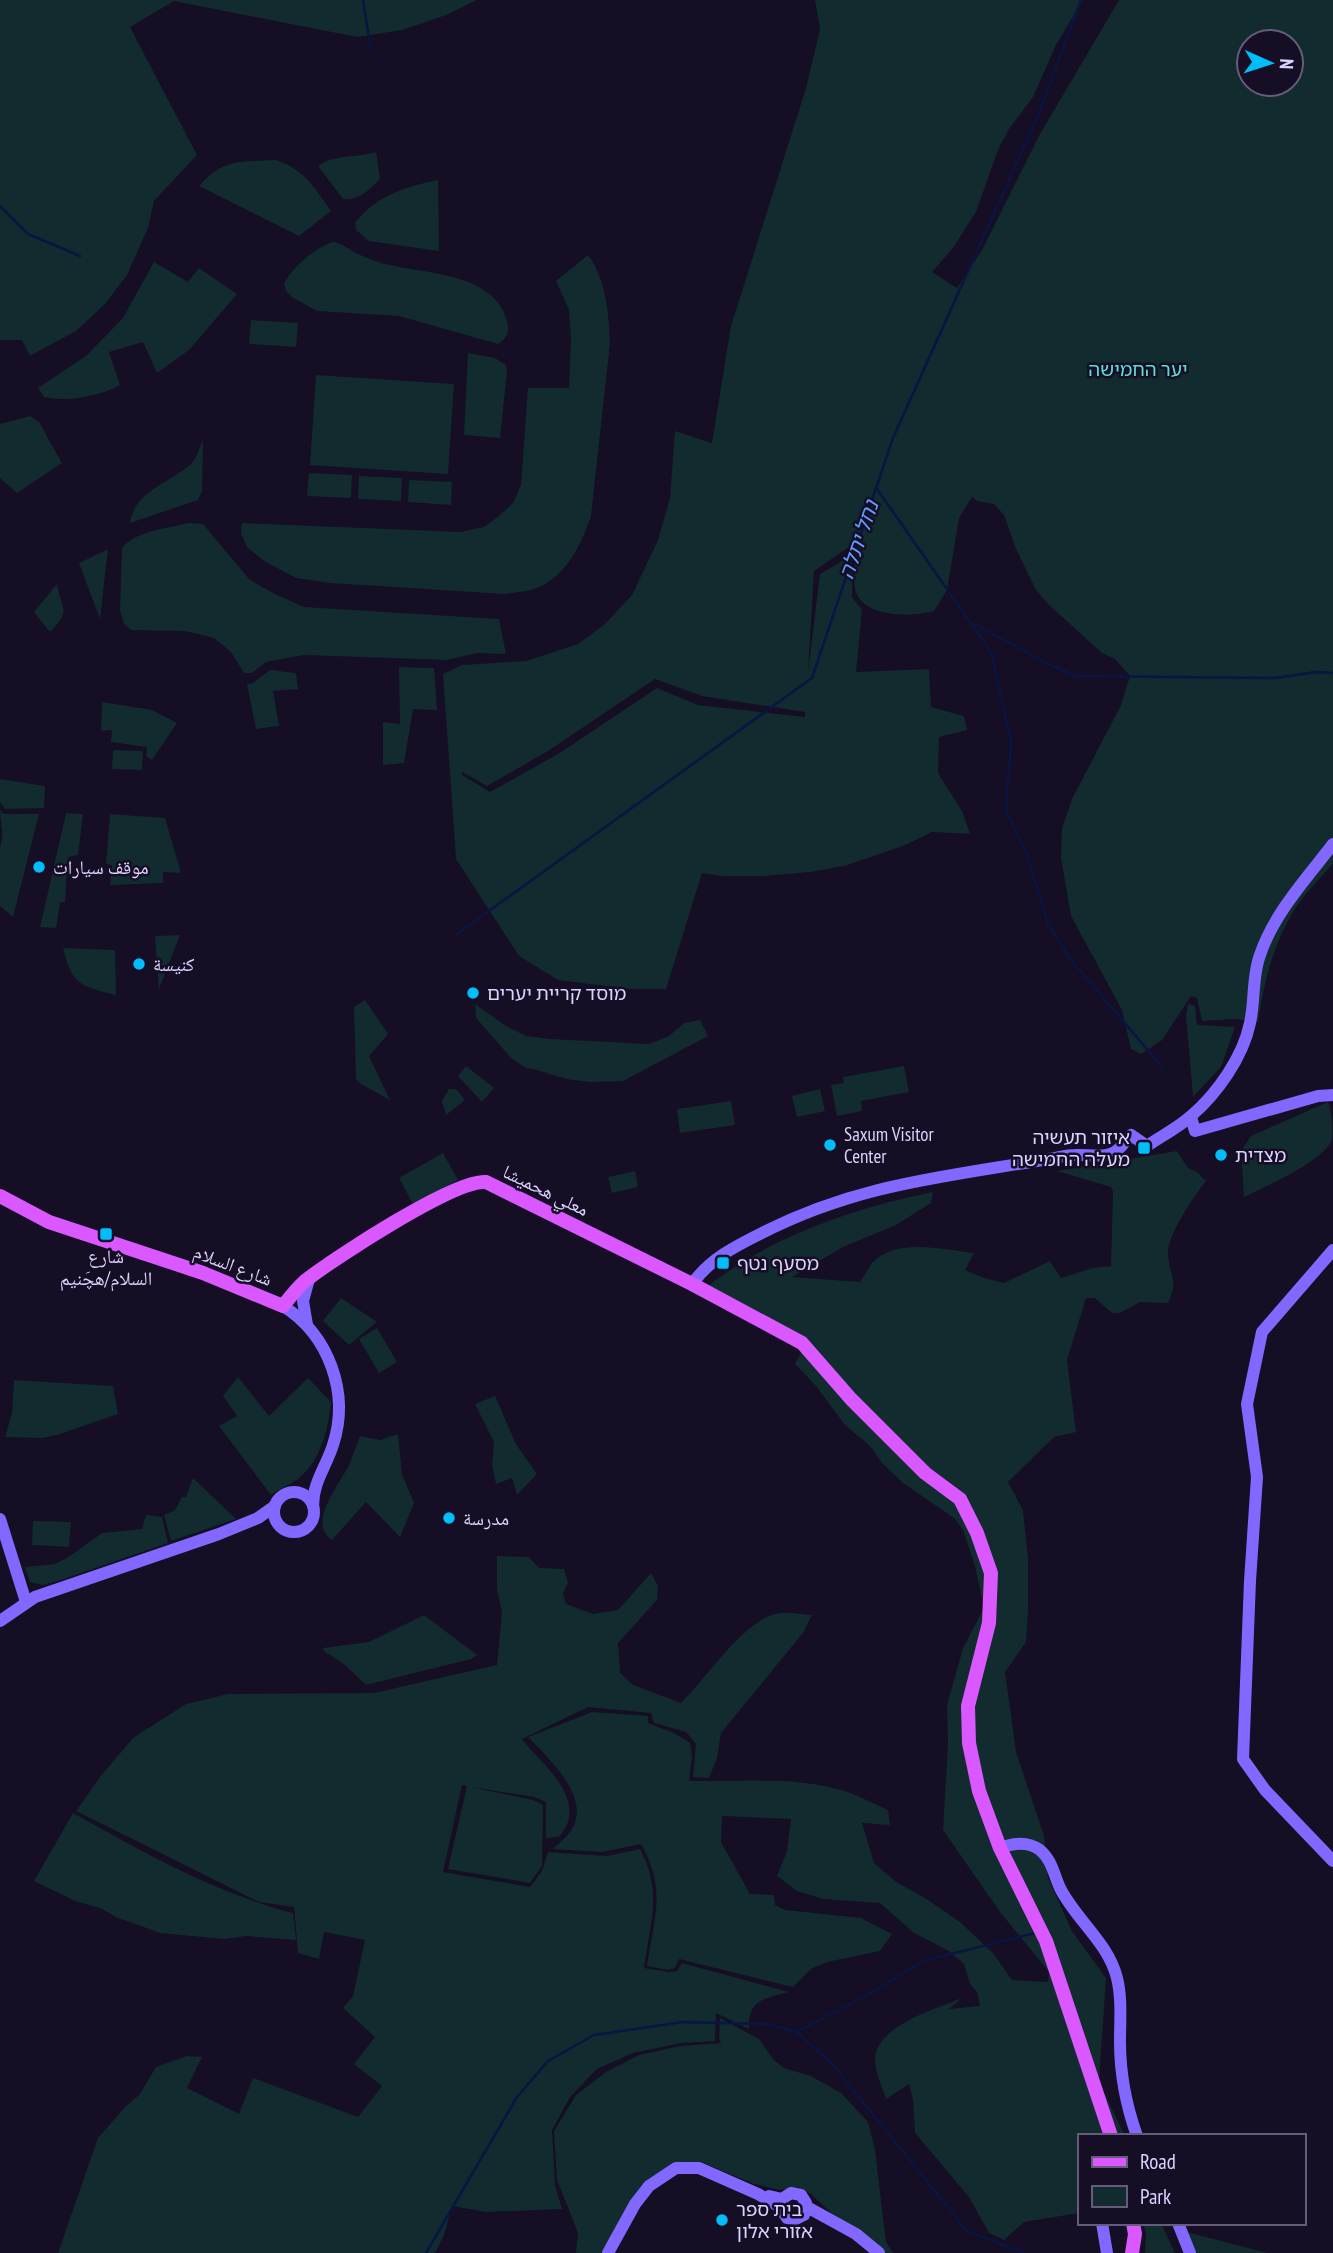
<svg xmlns="http://www.w3.org/2000/svg" width="1333" height="2253" font-family="'PT Sans Narrow','Noto Naskh Arabic','Noto Sans Hebrew',sans-serif">
<style>
.green{fill:#112b2e;fill-rule:evenodd}
.lines{fill:none;stroke-linecap:round;stroke-linejoin:round}
.stream{stroke:#091542;stroke-width:2.5}
.secondary{stroke:#8268ff;stroke-width:12}
.primary{stroke:#da58ff;stroke-width:14}
.poi-dot{fill:#00bdfc;stroke:#150e24;stroke-width:2.5}
.labels{text-anchor:middle;stroke-width:5;stroke-linejoin:round;paint-order:stroke}
.park-label{font-size:19px;fill:#5ce0d3;stroke:#150e24}
.poi-label{font-size:19px;fill:#ddd1ff;stroke:#150e24;text-anchor:start}
.street-label{font-size:19px;fill:#ddd1ff;stroke:#150e24}
.water-label{font-size:21px;font-style:italic;fill:#5f9dff;stroke:#150e24}
</style>
<rect width="100%" height="100%" fill="#150e24"/>
<g class="green">
<path d="M0 0H477L446 15 402 30 357 37 174 1 130 27 197 155 154 201 148 228 127 275 105 304 76 331 30 356 22 340H0Z"/>
<path d="M815 0H1083L1056 45 1033 97 1009 129 998 150 976 212 953 248 932 272 957 288 982 250 1040 134 1119 0H1333V863C1321 878 1305 893 1295 909 1273 944 1264 982 1258 1022L1235 1019 1202 1021 1197 998 1191 996 1162 1040 1141 1054 1131 1049 1122 1010 1071 916 1061 858 1062 828 1072 799 1121 705 1130 676 1115 659 1102 653 1049 605 1036 590 1016 549 1004 515 994 504 977 501 972 497 959 518 947 590 934 611C913 617 865 618 856 592 851 576 856 559 855 543L814 571 808 672 820 574 852 555V597L862 610 856 672 929 669 931 707 964 716 967 730 939 737 938 773 962 811 970 834 932 832 903 846 844 866 810 872 765 876H723L702 873 666 989H630L558 980 519 956 456 859 443 674 462 665 526 661 578 644 605 624 632 595 658 540 670 498 675 431 712 443 731 326 806 88 820 29ZM1249 42H1291V84H1249ZM655 679 702 696 805 712V717L698 705 657 688 558 754 490 792 462 775V772L487 786 548 751Z"/>
<path d="M376 152 380 179C370 189 359 201 343 199L318 166C333 154 357 158 376 152Z"/>
<path d="M276 160C305 170 314 187 331 211L299 236 199 186C224 158 241 162 276 160Z"/>
<path d="M438 180 439 251 369 241 356 230 355 223C375 196 407 186 438 180Z"/>
<path d="M332 242C341 242 347 249 356 253 364 257 373 260 381 263 421 274 494 271 507 321 510 332 507 338 498 344L399 316 317 311 292 297 286 291 284 284C292 267 314 249 332 242Z"/>
<path d="M588 255C606 279 609 314 610 343L591 516C580 547 565 580 531 590 522 592 512 593 504 594L331 583 296 578 264 561 248 548 241 534 242 523 460 532 484 527 499 516 513 503 521 485 528 388H569L571 339 569 310 556 281Z"/>
<path d="M154 262 188 282 199 268 237 294 189 350 157 373 143 342 109 352 120 385C98 397 68 402 44 397L38 388 86 356 123 318Z"/>
<path d="M251 320 298 323 296 347 249 344Z"/>
<path d="M468 353 495 358 506 365 507 372 500 438 464 435Z"/>
<path d="M316 375 454 384 448 474 310 465Z"/>
<path d="M30 416 39 422 62 463 17 493 0 478V424Z"/>
<path d="M203 439 202 491 198 500 130 523C134 491 170 483 191 464 197 458 200 447 203 439Z"/>
<path d="M309 473 352 475 351 498 307 496Z"/>
<path d="M359 476 402 478 401 501 358 499Z"/>
<path d="M409 480 452 482 451 505 408 502Z"/>
<path d="M188 523 203 524 250 580 275 594 304 607 499 619 506 654 477 653 447 660 304 655 266 662 252 673H244L231 652 214 638 185 631 131 630 124 624 120 610 122 548C137 530 167 529 188 523Z"/>
<path d="M108 549 100 619 79 563Z"/>
<path d="M57 584C62 612 72 609 50 632L34 612Z"/>
<path d="M399 667 434 668 437 710 413 709 404 763 383 765V722L400 724Z"/>
<path d="M270 670 296 673 298 689 273 691 279 726 256 729 247 684 253 683Z"/>
<path d="M102 702 152 710 177 723 152 760 146 756 147 747 111 742 112 730 101 731Z"/>
<path d="M113 750 143 751 142 770 112 769Z"/>
<path d="M0 779 45 786 44 808 5 809 0 802Z"/>
<path d="M0 810 4 814H39L13 917 0 906V847C5 836 0 823 0 810Z"/>
<path d="M66 813 83 814 78 855 68 857 65 902H60L56 928 40 927Z"/>
<path d="M110 814 165 818 181 873 163 872V883L110 885 112 865 106 864Z"/>
<path d="M180 935 159 989 155 936Z"/>
<path d="M63 948 115 950 116 995C80 986 72 985 63 948Z"/>
<path d="M365 1000 388 1034 369 1056 390 1100 361 1084 356 1079 354 1007Z"/>
<path d="M475 1004 506 1026 526 1036 550 1039 649 1044 669 1036 684 1023 700 1020 708 1036 623 1081 590 1082 566 1079 537 1070 526 1068 511 1058 476 1018Z"/>
<path d="M1188 1004 1195 1006 1197 1025 1235 1027 1221 1067 1193 1097 1186 1016Z"/>
<path d="M466 1066 494 1088 482 1102 458 1076Z"/>
<path d="M904 1066 909 1092 861 1101 862 1111 837 1116 831 1085 844 1083 843 1077Z"/>
<path d="M449 1089H456L465 1100 446 1115 442 1101Z"/>
<path d="M820 1089 825 1111 797 1117 792 1096Z"/>
<path d="M731 1101 735 1125 680 1133 677 1109Z"/>
<path d="M1328 1102C1332 1112 1333 1129 1332 1140 1320 1164 1267 1185 1244 1197L1241 1151 1251 1136Z"/>
<path d="M1177 1151 1188 1168 1197 1172 1206 1181C1194 1196 1166 1237 1168 1255 1170 1278 1179 1279 1168 1303L1140 1302 1120 1313H1112L1095 1298H1086L1067 1360 1076 1432 1054 1437 1008 1482 1023 1510 1028 1558V1612L1026 1642 1005 1672 1016 1752 1044 1836 1048 1878 1072 1931 1106 1978 1099 2082 1125 2136H1079V2213L1024 2222 1004 2240 989 2233 969 2197 915 2133 913 2099 909 2084 886 2099C882 2087 876 2073 875 2062 873 2026 936 2009 962 1998L949 2009 980 2006 977 1992 970 1984 964 1964 949 1951 914 1933 880 1903 823 1899 797 1891 777 1876 787 1851 791 1819 722 1816 721 1842 750 1894 774 1895 775 1905 785 1910 861 1918 892 1934 880 1951 827 1962 811 1969 793 1987 679 1959 675 1968 668 1970 647 1966C654 1917 667 1890 641 1844L602 1852 553 1849C560 1842 570 1835 574 1825 588 1794 547 1757 528 1737L592 1712 648 1716V1723L674 1733 690 1743 692 1757 689 1781C742 1782 797 1775 848 1792 861 1797 875 1804 888 1810L890 1825 862 1823 874 1863 896 1882 925 1898 960 1922 993 1953 1012 1980 1048 1982 1049 1972 1000 1912 943 1830 948 1744 947 1705 963 1648 984 1608 975 1566 963 1530 954 1518 903 1483 882 1463 870 1446 845 1425 816 1386 795 1364 805 1345 708 1286C772 1236 854 1208 933 1192L931 1203 896 1225 843 1247 792 1277 860 1282C864 1276 868 1269 872 1263 897 1237 943 1250 974 1253L965 1270 984 1278 1004 1283 1050 1261 1061 1278 1093 1268 1111 1266 1113 1192 1111 1187 1057 1171Z"/>
<path d="M443 1153 458 1180 414 1206 399 1178Z"/>
<path d="M635 1171 638 1187 612 1193 608 1177Z"/>
<path d="M341 1298 377 1322 349 1345 323 1321Z"/>
<path d="M377 1328 397 1362 379 1373 359 1339Z"/>
<path d="M238 1377 269 1416 308 1378 331 1402C328 1431 320 1464 295 1481 287 1486 279 1489 271 1495L219 1426 237 1416 223 1396Z"/>
<path d="M14 1380 113 1386 118 1414 60 1434 43 1438 5 1437 12 1413Z"/>
<path d="M495 1396 516 1444 537 1474 517 1495 512 1478 496 1484 492 1465 494 1442 475 1404Z"/>
<path d="M398 1434 402 1474 414 1503 400 1537 366 1502 332 1540C307 1524 338 1486 348 1467 353 1457 356 1446 360 1436L380 1440Z"/>
<path d="M193 1478 236 1519 171 1541 164 1515 175 1510 182 1497H186Z"/>
<path d="M146 1515 162 1517 168 1543 58 1581 43 1585 30 1582 25 1567 55 1564 67 1558 102 1533 142 1529Z"/>
<path d="M33 1521 71 1522 69 1547 32 1545Z"/>
<path d="M497 1556 529 1557 539 1568 564 1569 568 1583 563 1593 566 1604 593 1614 618 1610 651 1573 658 1586 657 1600 618 1643 620 1673 633 1685 681 1703C705 1679 738 1629 769 1616 782 1610 798 1614 812 1615L803 1633 721 1733 717 1758 709 1778 693 1777 696 1744 686 1732 654 1723 651 1713 588 1707 522 1739C539 1761 574 1787 569 1818 568 1825 563 1831 559 1837L546 1838V1802L534 1797 471 1787 533 1800 543 1805 542 1866 530 1883 448 1869 467 1786 462 1785 443 1872 530 1887 542 1871 548 1852 607 1856 640 1849C663 1891 650 1924 644 1968L669 1972 677 1971 682 1963 789 1992C764 1999 748 1999 749 2029L716 2013 715 2041 681 2043 633 2053 597 2069 570 2097 552 2130 555 2185 562 2209 487 2212 452 2206 444 2235 435 2253H58L98 2138 125 2107 140 2094 156 2067 187 2056 202 2057 187 2088 239 2114 253 2078 358 2117 382 2086 354 2064 375 2037 343 2008 353 1996 365 1940 324 1932 319 1959 298 1953 294 1907 259 1902 76 1811 100 1777 133 1738 186 1704 228 1694 374 1693 497 1665 502 1612 497 1590Z"/>
<path d="M424 1615 477 1655 471 1659 366 1685 345 1665 324 1651 323 1648 369 1642Z"/>
<path d="M73 1813C143 1852 215 1893 293 1913L296 1940 246 1936 224 1939 160 1933 116 1917 100 1908 75 1901 34 1881Z"/>
<path d="M720 2018 759 2039 773 2059 784 2068 811 2076 841 2093 868 2122 875 2150 886 2242 893 2253H876L873 2240 832 2214 811 2194 798 2187 780 2190 754 2184 701 2162H675L641 2187 601 2253H576L578 2233 557 2180 554 2131 576 2095 606 2072 639 2055 680 2046 721 2043 719 2039Z"/>
<path d="M1143 2223H1161L1175 2253H1145L1146 2233Z"/>
<path d="M1187 2232 1267 2253H1195Z"/>
</g>
<g class="lines">
<g class="stream">
<path d="M363 0 371 51"/>
<path d="M0 206 28 234 80 256"/>
<path d="M877 489 991 652 1011 740 1006 810 1027 855 1048 924 1071 960 1163 1068"/>
<path d="M972 623 1047 663 1076 676 1276 678 1316 672 1333 673"/>
<path d="M457 934 812 678 893 438 1037 118 1081 0"/>
<path d="M798 2031 868 1995 923 1961 1035 1933"/>
<path d="M426 2253 517 2097 548 2061 594 2035 683 2022 768 2024 797 2032 833 2065 967 2231 1024 2253"/>
</g>
<g class="secondary">
<path d="M1191 1117 1195 1131 1318 1096 1333 1095"/>
<path d="M1333 1250 1262 1332 1247 1404 1257 1477 1250 1581 1243 1759 1265 1790 1333 1861"/>
<path d="M692 1284C710 1259 734 1247 760 1234 857 1184 944 1177 1048 1159 1057 1158 1066 1155 1075 1155 1088 1154 1106 1159 1116 1151 1122 1147 1126 1140 1131 1135L1147 1146C1161 1136 1178 1128 1191 1116 1217 1094 1243 1057 1250 1023 1255 1001 1252 976 1260 955 1274 913 1307 878 1333 844"/>
<path d="M283 1306C329 1335 350 1393 333 1445 326 1467 313 1482 313 1506"/>
<path d="M307 1325 303 1301 309 1279"/>
<circle cx="294" cy="1512" r="20"/>
<path d="M0 1519 26 1602"/>
<path d="M0 1621 35 1597 219 1534 258 1518 275 1506"/>
<path d="M1000 1848C1013 1843 1028 1841 1040 1850 1052 1860 1054 1875 1060 1888 1076 1920 1108 1942 1117 1978 1122 1998 1120 2020 1120 2042 1120 2074 1126 2105 1137 2136"/>
<path d="M769 2196 782 2199 791 2193 801 2195 806 2203 804 2215 796 2219 787 2218 780 2207 782 2199"/>
<path d="M807 2207 856 2234 879 2253"/>
<path d="M1102 2223 1107 2253"/>
<path d="M1178 2223 1190 2253"/>
<path d="M608 2253 635 2204 649 2186 676 2168H699L758 2194 780 2207"/>
</g>
<g class="primary">
<path d="M0 1196 49 1222 203 1273 283 1306C290 1297 297 1288 305 1281 333 1259 455 1179 486 1182L692 1284 802 1343 851 1399 925 1473 960 1499 977 1533 991 1573 989 1623 968 1706 969 1743 979 1791 1000 1848 1046 1941 1111 2136"/>
<path d="M1132 2253 1135 2234 1133 2223"/>
</g>
</g>
<g class="poi-dot">
<circle cx="39" cy="867" r="7"/>
<circle cx="139" cy="964" r="7"/>
<circle cx="473" cy="993" r="7"/>
<circle cx="830" cy="1145" r="7"/>
<rect x="1137" y="1141" width="14" height="14" rx="3.5"/>
<circle cx="1221" cy="1155" r="7"/>
<rect x="99" y="1227" width="14" height="14" rx="3.5"/>
<rect x="716" y="1256" width="14" height="14" rx="3.5"/>
<circle cx="449" cy="1518" r="7"/>
<circle cx="722" cy="2220" r="7"/>
</g>
<g class="labels">
<g class="park-label">
<text x="1138" y="376">יער החמישה</text>
</g>
<g class="poi-label">
<text x="53" y="874">موقف سيارات</text>
<text x="153" y="971">كنيسة</text>
<text x="487" y="1000">מוסד קריית יערים</text>
<text x="844" y="1141">Saxum Visitor<tspan x="844" dy="22">Center</tspan></text>
<text x="1130" y="1144" text-anchor="end">איזור תעשיה<tspan x="1130" dy="22">מעלה החמישה</tspan></text>
<text x="1235" y="1162">מצדית</text>
<text x="106" y="1263" text-anchor="middle">شارع<tspan x="106" dy="22">السلام/هچَنيم</tspan></text>
<text x="737" y="1270">מסעף נטף</text>
<text x="463" y="1525">مدرسة</text>
<text x="736" y="2216">בית ספר<tspan x="736" dy="22">אזורי אלון</tspan></text>
</g>
<g class="street-label">
<text transform="translate(546 1190) rotate(26)" y="7">معلي هحميشا</text>
<text transform="translate(233 1265) rotate(21)" y="7">شارع السلام</text>
</g>
<g class="water-label">
<text transform="translate(859 540) rotate(-71)" y="7">נחל יתלה</text>
</g>
</g>
<rect x="1078" y="2134" width="228" height="91" fill="#150e24" stroke="#655c7c" stroke-width="2"/>
<rect x="1092" y="2157" width="35" height="10" fill="#da58ff" stroke="#655c7c" stroke-width="2"/>
<text x="1140" y="2169" font-size="21" fill="#ddd1ff">Road</text>
<rect x="1092" y="2186" width="35" height="21" fill="#112b2e" stroke="#655c7c" stroke-width="2"/>
<text x="1140" y="2204" font-size="21" fill="#ddd1ff">Park</text>
<g transform="translate(1270 63) rotate(93)"><circle r="33" fill="#150e24" stroke="#655c7c" stroke-width="2"/>
<path d="M0-5L12 26L0 18L-12 26Z" fill="#00bdfc"/>
<text y="-10" font-size="19" font-weight="bold" text-anchor="middle" fill="#ddd1ff">N</text>
</g>
</svg>
